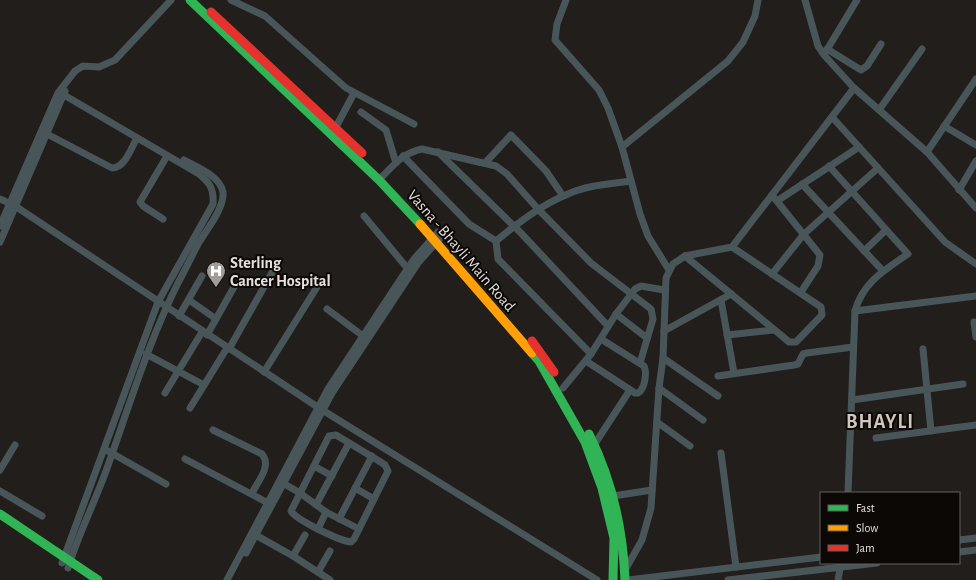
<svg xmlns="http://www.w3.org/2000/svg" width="976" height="580" font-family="'Alegreya Sans',sans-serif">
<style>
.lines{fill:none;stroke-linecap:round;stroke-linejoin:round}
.street{stroke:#495659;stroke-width:7}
.fast{stroke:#30b455;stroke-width:9}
.slow{stroke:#ff9f0a;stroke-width:9}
.jam{stroke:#e5322d;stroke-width:9}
.labels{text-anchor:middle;stroke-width:4;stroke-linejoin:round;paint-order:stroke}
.street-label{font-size:16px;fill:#e5e0dd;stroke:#0b0806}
.poi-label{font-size:16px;font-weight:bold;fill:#e5e0dd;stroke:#0b0806;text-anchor:start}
.district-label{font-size:20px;font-weight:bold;letter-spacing:1px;fill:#d1c7c0;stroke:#0b0806}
</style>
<rect width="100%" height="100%" fill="#211e1b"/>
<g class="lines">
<g class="street">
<path d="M231 0 265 16 346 88 414 124"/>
<path d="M566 0 557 24 555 40 599 90 608 108 622 147 640 214 648 236 669 270"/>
<path d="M805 0 818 46 824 55 854 88 927 152 976 208"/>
<path d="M827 49 861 70 867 66 881 44"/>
<path d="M825 53 857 0"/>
<path d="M879 110 922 49"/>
<path d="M361 112 386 130 396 163"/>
<path d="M832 117 945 242 976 264"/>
<path d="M944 126 976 145"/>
<path d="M336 127 354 93"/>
<path d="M47 134 112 168C125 168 131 148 137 138"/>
<path d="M622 147 728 61 743 42 755 16 758 0"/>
<path d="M438 152 520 232 608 326"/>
<path d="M927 152 976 79"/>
<path d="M403 156 469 224 496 241 498 259 591 354"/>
<path d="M486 162 511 135 546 171 563 196"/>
<path d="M829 166 908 254C885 270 863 282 855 311L848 493"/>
<path d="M379 180C393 166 402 153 422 149L496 166 507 174 538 209 591 263 651 309 653 319 640 363"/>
<path d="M802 184 883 271"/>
<path d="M959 190 976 161"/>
<path d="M772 195 820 255 818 266 801 292"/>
<path d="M0 199 15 206 319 408 597 580"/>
<path d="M777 201 859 147"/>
<path d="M364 216 408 269"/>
<path d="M163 219 143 206 140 202 167 156"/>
<path d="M0 226 58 93 75 71 83 66 99 67 115 60 171 0"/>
<path d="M496 241C518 223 541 205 568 194 587 185 610 184 631 181"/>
<path d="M0 242 65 91"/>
<path d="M864 251 886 230"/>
<path d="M685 256 782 336 789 342H796L822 315 821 307 732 247"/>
<path d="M772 274 804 234 878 168"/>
<path d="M189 300 216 319"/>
<path d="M721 300 734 373"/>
<path d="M327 309 363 336"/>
<path d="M855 311 976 296"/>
<path d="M616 314 647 338"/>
<path d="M179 316 202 276"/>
<path d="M974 322 976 337"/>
<path d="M664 331 731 294"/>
<path d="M207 335 234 287"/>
<path d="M727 335 774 330"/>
<path d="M229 349 273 271"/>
<path d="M923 349 931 431"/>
<path d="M146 354 204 385"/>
<path d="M663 358 718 396"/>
<path d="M586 361 635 393H638C645 389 647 373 644 366L601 339"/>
<path d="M264 372 317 287"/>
<path d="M718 376 794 365 798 364 803 354 807 353 853 347"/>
<path d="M563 388 591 354 616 314 635 289 641 286 664 290"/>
<path d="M659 388 703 420"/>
<path d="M165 393 202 332"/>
<path d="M852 400 963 384"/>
<path d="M190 408 227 348"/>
<path d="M657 422 690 446"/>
<path d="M213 430 262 454C272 466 258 481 252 493"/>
<path d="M336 435 379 461 385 465 388 471 354 539 351 542C340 541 296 520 291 511L329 436Z"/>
<path d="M876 438 976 425"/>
<path d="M594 445 630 390"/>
<path d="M108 451 166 484"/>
<path d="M721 453 736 567"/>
<path d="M185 459 270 504"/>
<path d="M314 466 332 476"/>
<path d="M0 470 15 445"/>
<path d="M281 482 300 493 326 512 359 529"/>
<path d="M355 488 374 499"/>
<path d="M0 491 42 516"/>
<path d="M613 496 652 490"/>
<path d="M316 505 349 443"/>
<path d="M339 519 372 456"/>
<path d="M318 529 326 512"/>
<path d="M252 533 293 556 330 580"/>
<path d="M959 540 976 538"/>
<path d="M959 552 976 550"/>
<path d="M246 553 332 393 418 263 442 236"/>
<path d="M293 556 305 535"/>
<path d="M62 563 158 302 213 204C214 189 210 183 199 174L64 95"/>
<path d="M68 568C78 535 94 504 106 471 129 407 148 342 179 281 185 270 191 258 197 246 204 233 225 208 223 192 220 176 197 167 184 160"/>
<path d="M625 570 642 540 651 508 659 388 663 358 666 278 673 264 685 256 732 247 854 88"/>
<path d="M318 572 330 551"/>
<path d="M227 580 328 389 414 259 438 232"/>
<path d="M628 580 821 557"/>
<path d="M728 580 877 563"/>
<path d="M838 580 841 563"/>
</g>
<g class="fast">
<path d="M190 0 379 180 420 224"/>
<path d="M532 353 539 361 585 442 602 488 614 538 613 580"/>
<path d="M589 434C612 480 623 528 625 580"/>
<path d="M0 514 98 580"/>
</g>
<path class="slow" d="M420 224 532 353"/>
<g class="jam">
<path d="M211 12 362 153"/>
<path d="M532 341 554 372"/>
</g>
</g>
<defs>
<g id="hospital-pin" transform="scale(1)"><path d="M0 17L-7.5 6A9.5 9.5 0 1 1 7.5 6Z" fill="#a09c99" stroke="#0b0806"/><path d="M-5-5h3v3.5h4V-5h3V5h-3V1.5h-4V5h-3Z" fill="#fff"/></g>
</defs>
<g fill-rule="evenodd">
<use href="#hospital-pin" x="216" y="271"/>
</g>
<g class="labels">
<g class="street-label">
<text transform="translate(462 250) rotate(49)" y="6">Vasna - Bhayli Main Road</text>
</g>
<g class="poi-label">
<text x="230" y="268">Sterling<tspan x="230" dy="18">Cancer Hospital</tspan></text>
</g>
<g class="district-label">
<text x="880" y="428">BHAYLI</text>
</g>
</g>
<rect x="820" y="492" width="140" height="72" fill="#0b0806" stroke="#625e5c"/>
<rect x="828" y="505" width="20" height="6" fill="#30b455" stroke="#625e5c"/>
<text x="856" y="512" font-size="12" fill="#e5e0dd">Fast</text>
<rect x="828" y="525" width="20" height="6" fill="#ff9f0a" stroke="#625e5c"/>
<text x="856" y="532" font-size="12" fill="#e5e0dd">Slow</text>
<rect x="828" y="545" width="20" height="6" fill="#e5322d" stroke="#625e5c"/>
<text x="856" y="552" font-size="12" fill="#e5e0dd">Jam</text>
</svg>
